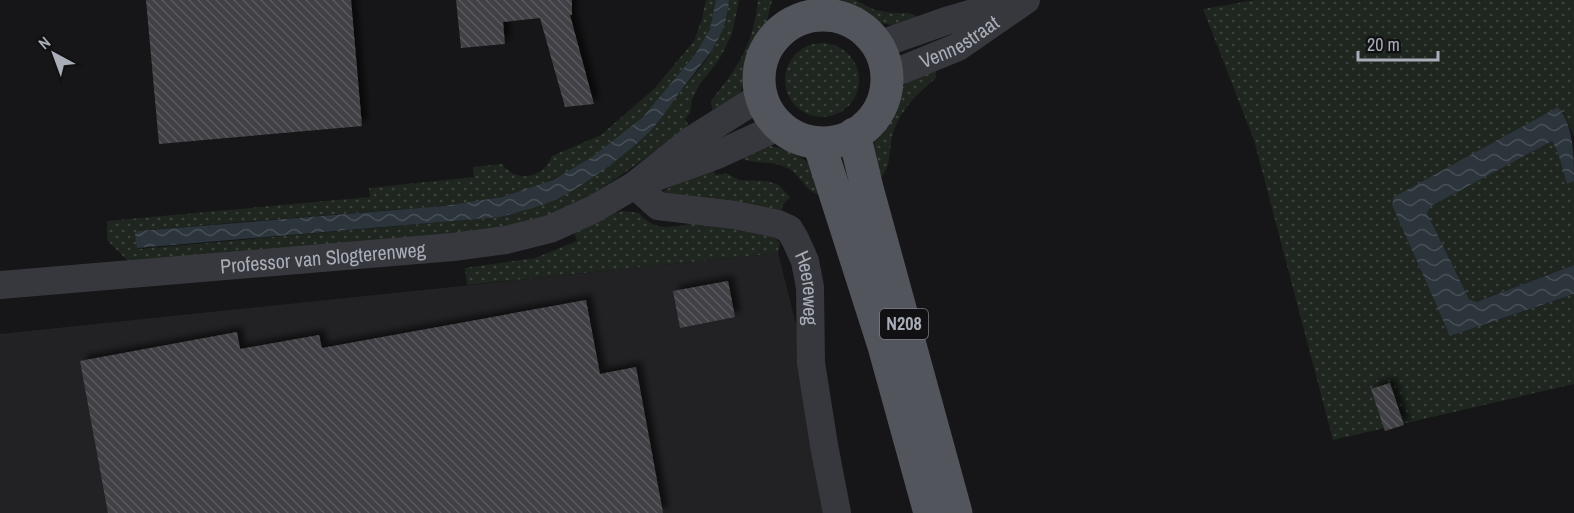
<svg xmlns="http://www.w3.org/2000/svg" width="1574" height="513" font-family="'Archivo Narrow',sans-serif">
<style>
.built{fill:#222225}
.grass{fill:url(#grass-dots)}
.water{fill:url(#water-waves)}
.building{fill:url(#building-back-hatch);filter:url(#shadow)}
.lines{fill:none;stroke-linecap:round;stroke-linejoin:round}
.minor{stroke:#37383d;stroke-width:28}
.primary{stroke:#53555c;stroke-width:33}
.labels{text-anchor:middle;stroke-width:6;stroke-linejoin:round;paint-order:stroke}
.shield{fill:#111113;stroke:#7b7e86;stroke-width:1.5}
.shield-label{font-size:18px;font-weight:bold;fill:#a8adb8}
.street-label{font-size:20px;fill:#a8adb8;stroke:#111113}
</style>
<defs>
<pattern id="grass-dots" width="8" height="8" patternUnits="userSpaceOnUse" patternTransform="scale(1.5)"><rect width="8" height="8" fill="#1e261f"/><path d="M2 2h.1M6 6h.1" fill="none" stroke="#3c433d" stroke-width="1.8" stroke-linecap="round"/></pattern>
<pattern id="water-waves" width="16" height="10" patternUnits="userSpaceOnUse" patternTransform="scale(1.5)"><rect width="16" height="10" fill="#2c353c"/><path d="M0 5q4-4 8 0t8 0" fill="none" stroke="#485056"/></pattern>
<pattern id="building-back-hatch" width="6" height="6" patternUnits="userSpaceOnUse" patternTransform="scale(1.5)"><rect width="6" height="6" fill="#404145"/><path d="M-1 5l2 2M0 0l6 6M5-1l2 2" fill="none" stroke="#595a5e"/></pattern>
<filter id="shadow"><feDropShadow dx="5.5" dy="-5.5" stdDeviation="3" flood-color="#0009"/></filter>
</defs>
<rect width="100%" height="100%" fill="#161618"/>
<path class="built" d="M778 253 844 513H0V334Z"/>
<g class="grass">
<path d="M706 0H716C717 33 691 58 672 82 662 94 654 107 643 117 618 141 585 164 553 179 498 206 426 207 366 212 290 218 215 224 139 231V249L500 217 527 210 676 97 704 63 718 41 727 16 729 0H739L732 34 719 60 699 85 692 100 690 113 685 119 689 126C648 155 596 198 549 215 518 227 483 229 450 234L129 262 107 240V221L370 197 369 188 474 177 473 167 502 164C517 184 544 178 552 156L601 135 654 89 694 41 702 19Z"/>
<path d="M758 0H772L765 30 754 51 741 91 735 97 712 110 711 101C739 65 753 46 758 0Z"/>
<path d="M834 0H855L875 10 892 13H908L914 15 918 20 893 25 881 23Z"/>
<path d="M1255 0H1574V137L1563 112 1392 205 1450 336 1574 294V384L1333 440 1254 140 1203 9Z"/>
<circle cx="822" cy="80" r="37"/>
<path d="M936 69V78C918 93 903 107 894 130 888 145 893 169 879 179L871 153 876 137 893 101 910 78Z"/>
<path d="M1552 141 1558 153 1567 183 1574 181V265L1475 302 1469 299 1427 213 1430 206Z"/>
<path d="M771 146 789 150 811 164 819 195C806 191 801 177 791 170 771 158 756 166 740 158Z"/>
<path d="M711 167 716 175 726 173 739 180 767 181 779 185 790 197 783 205 780 214 670 195 663 191Z"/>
<path d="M623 211 639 213C657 235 676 225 700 223 709 223 757 228 765 231 770 233 776 239 780 243L778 253 467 285 465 268 535 258 577 241 574 233 613 213Z"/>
</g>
<g class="water">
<path d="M716 0H729C726 39 708 55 686 84 675 98 665 114 653 128 633 150 584 186 557 199 539 207 520 212 500 217L137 248 135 234 139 231 444 206 502 197 553 180 592 157 643 117 696 53 710 29Z"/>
<path d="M1558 107C1574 126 1574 156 1574 181L1567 184 1558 153 1552 141 1431 206 1427 213 1469 299 1476 302 1574 265V294L1450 336 1392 205 1394 197Z"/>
</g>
<g class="building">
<path d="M146 0H351L362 126 159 144Z"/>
<path d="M456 0H572V15H570L594 104 565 107 540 18 503 22 505 44 461 48Z"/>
<path d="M728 281 735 317 680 328 673 291Z"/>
<path d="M586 300 600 374 636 367 663 513H108L80 361 237 332 240 349 319 335 322 348Z"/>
<path d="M1390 383 1404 425 1385 431 1371 389Z"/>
</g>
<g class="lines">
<g class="minor">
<path d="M878 45 946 21 1007 3"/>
<path id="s1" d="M887 76 958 47 1026 0"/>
<path d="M656 177 717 155 780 126"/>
<path id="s2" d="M635 185 658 206 735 215 778 224 789 229 795 239 805 261 810 287 811 363 824 445 837 513"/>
<path id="s3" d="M0 285 453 247 506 240 550 229 592 210 635 185 690 141 761 96"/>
</g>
<g class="primary">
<circle cx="823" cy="79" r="64"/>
<path d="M854 134 867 188 956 513"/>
<path d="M819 143 884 346 930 513"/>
</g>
</g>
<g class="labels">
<rect class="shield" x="880" y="309" width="48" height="30" rx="4.5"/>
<g class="shield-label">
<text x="904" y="330">N208</text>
</g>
<g class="street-label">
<text dy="7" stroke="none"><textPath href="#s1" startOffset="80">Vennestraat</textPath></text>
<text dy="7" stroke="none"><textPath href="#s3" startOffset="324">Professor van Slogterenweg</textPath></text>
<text dy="7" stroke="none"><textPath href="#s2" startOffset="228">Heereweg</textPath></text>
</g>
</g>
<g transform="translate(54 54) rotate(319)" stroke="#111113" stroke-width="4.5" paint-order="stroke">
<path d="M0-4.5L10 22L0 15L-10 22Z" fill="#a8adb8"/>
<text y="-9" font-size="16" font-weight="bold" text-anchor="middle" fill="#a8adb8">N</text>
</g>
<path d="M1358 51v9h80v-9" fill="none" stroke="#a8adb8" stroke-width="3"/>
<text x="1367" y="51" font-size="18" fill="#a8adb8" stroke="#111113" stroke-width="4.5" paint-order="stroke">20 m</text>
</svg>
